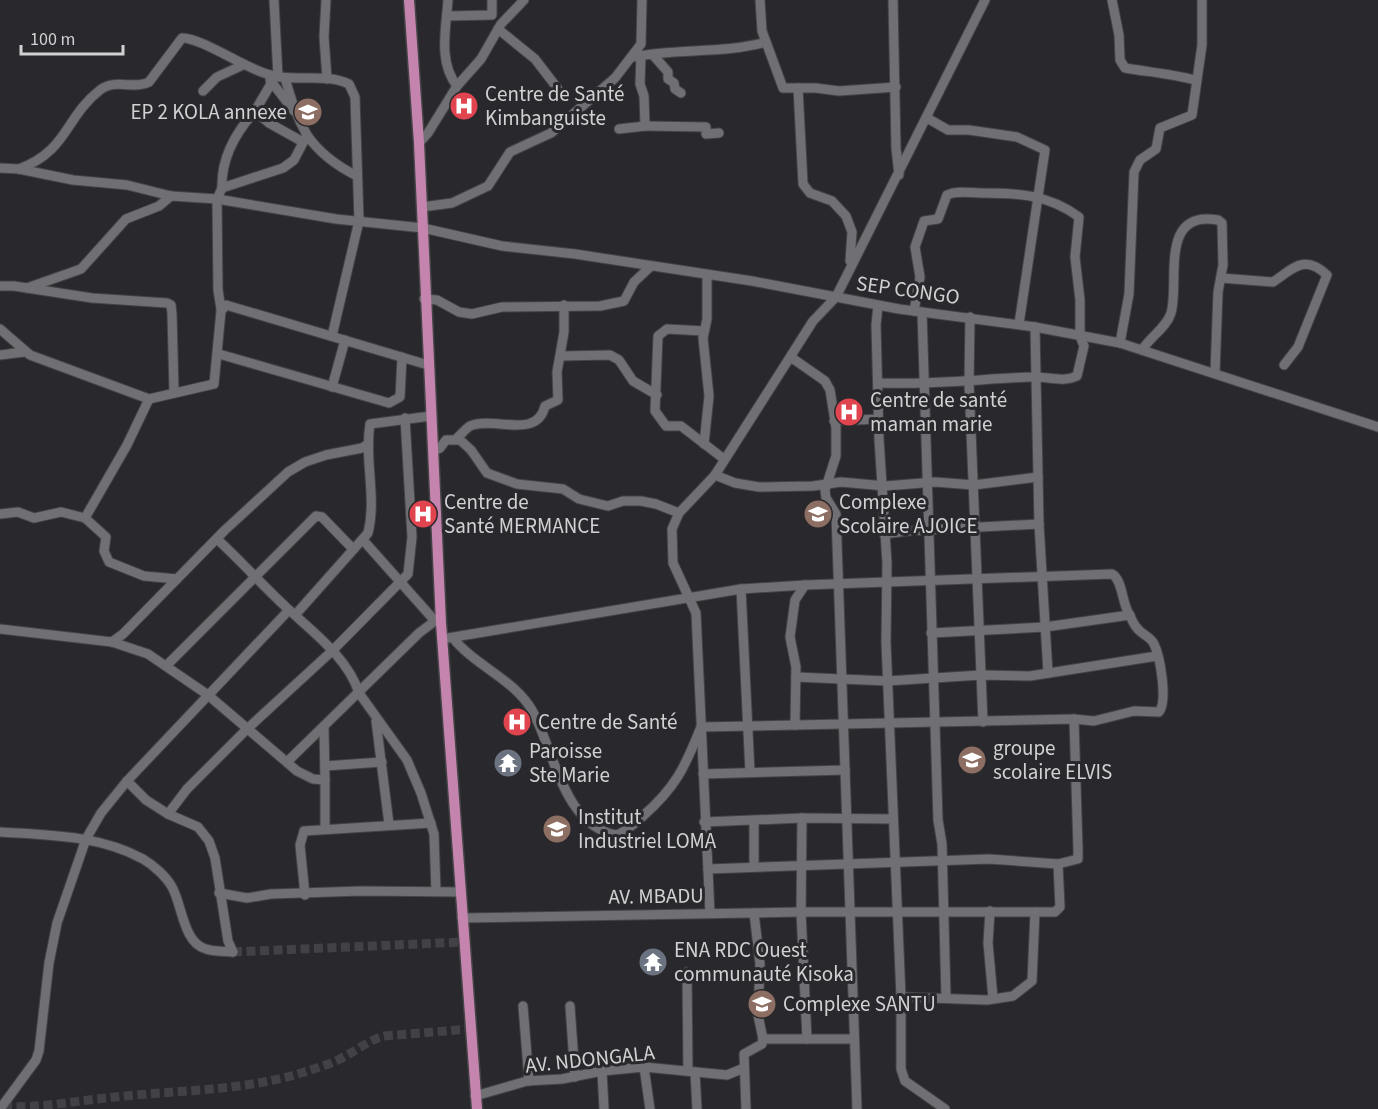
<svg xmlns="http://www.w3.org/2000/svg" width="1378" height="1109" font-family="'Source Sans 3',sans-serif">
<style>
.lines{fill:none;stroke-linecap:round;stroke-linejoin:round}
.minor-tunnel{stroke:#424246;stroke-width:9;stroke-dasharray:9 4.5;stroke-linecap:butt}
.minor-casing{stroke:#444446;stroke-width:11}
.major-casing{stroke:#444446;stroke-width:13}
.minor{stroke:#707074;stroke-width:9}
.major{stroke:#c584ae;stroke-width:10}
.labels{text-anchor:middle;stroke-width:6;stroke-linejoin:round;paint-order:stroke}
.poi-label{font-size:21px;fill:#d1d1d3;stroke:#29292d;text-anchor:start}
.street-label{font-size:21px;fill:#d1d1d3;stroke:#29292d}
</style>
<rect width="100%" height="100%" fill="#29292d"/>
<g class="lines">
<g class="minor-tunnel">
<path d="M233 952 464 942"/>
<path d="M3 1106C36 1109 74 1101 107 1098 171 1090 239 1092 301 1073 314 1069 328 1065 340 1059 356 1051 367 1041 384 1036L470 1029"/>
</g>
<g class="minor-casing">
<g id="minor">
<path d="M274 0 278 77"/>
<path d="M326 0 324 37 327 79"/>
<path d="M448 0C446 29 438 62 457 86"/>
<path d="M760 0 762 31 783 88H816L839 91 896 87"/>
<path d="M893 0 896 148 899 175"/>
<path d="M1112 0 1119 35 1120 60 1125 68C1149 72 1172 74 1195 80"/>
<path d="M447 16 492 15V0"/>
<path d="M498 29 535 59 558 89"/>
<path d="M653 55 668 72V79L674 83 675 89 681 93"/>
<path d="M633 57C677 48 723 54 766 42"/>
<path d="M270 80 294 111"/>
<path d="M272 82 255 111 269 123 303 142"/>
<path d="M798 88 803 184 810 193 832 201 846 216 852 232 850 261"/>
<path d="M203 91 217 77 243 65"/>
<path d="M927 118 948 130H969L1017 137 1045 150 1019 324"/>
<path d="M645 126 706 127V134L719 133"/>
<path d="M619 129 645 126 644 96 640 84 641 55"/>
<path d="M307 135C320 154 337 166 357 176"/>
<path d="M419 143 428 133 457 86 481 59 501 24 524 0"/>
<path d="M0 168 19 169 73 180 127 185 171 196 217 199 336 219 423 228 502 246 575 254 752 281 899 309 1035 327 1120 343 1378 427"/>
<path d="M19 169C68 151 65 117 100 90 115 78 135 90 149 82L182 38C202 38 243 67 267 74 293 83 324 72 349 84L355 97 359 221 332 336"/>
<path d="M222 188C221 158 236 132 255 111"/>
<path d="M422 207 452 203 488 186 510 152 551 133 615 78 641 44 642 0"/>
<path d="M1221 278 1273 282C1292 270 1303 253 1327 275L1298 347 1284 365"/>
<path d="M0 286H14L92 298 167 303 171 305 172 314 174 392"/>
<path d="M27 288 81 269 126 219 159 206 171 196"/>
<path d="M424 299 437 300 459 312 472 314 502 307 600 306 624 301 634 282 650 267"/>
<path d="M878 306 876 325 879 439 887 563 886 642 901 997V1069L905 1081 945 1109"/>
<path d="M221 309 218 290 217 199 222 188 283 168 294 160 307 135C296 116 291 99 285 78"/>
<path d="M922 312 938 820 942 844 946 997"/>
<path d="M970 317 969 383 983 722"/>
<path d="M1035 327 1039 524 1048 673"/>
<path d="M0 329 30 355 149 399 214 384 221 311 226 305 428 365"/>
<path d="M704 331 667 329 658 336 655 411 666 426H681L724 459"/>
<path d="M1120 343 1129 294 1134 172 1140 160 1156 149 1160 128 1192 115 1202 45V0"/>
<path d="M1142 350C1150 337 1167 327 1171 313 1180 283 1158 209 1218 220L1222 223 1223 265 1218 292 1215 373"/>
<path d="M219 354 389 403 400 397 402 357"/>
<path d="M0 355 24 352"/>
<path d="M561 356 610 355 619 360 633 381 657 395"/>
<path d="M792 358 825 381 830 390 836 428V456L825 490 826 498 836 514 857 1109"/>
<path d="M878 383C931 385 980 379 1031 377 1047 376 1062 383 1077 376L1084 346 1080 336V300L1075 257 1079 217C1048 194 1017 193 980 193 969 193 957 190 947 195L938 219 924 221 915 247 920 277 914 311"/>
<path d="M332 387 345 340"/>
<path d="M834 421 879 419"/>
<path d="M456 439C461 435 465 429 470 426 495 416 537 440 545 406L558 400 557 372 564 332V305"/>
<path d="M704 444 709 396 703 338 707 319V276"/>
<path d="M433 451 440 448 446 440H460L471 450 487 473 517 484 563 489 579 499 608 506 623 501H641L656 504 679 513"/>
<path d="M715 475 735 483 759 487 813 486 841 482 885 486 935 482 974 485 1038 477"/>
<path d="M0 514 18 512 34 518 61 512 85 518 106 537 104 551 109 562 144 576 177 579"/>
<path d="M85 518 127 445 149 399"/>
<path d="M884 534 907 531 1039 524"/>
<path d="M217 539C241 561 263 586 287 608 313 632 348 658 359 693L407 760 421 793 434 834 436 891"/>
<path d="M363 540 435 621"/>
<path d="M741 589 750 772"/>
<path d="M296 614 368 533C377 497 364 460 370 424L431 416"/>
<path d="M0 629 112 642 148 654 208 695 297 771 313 779 325 780 324 727"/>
<path d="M931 633 1045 627 1130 615"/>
<path d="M442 639 741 589 805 585 1112 574C1122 579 1122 601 1128 612 1131 617 1133 624 1137 628 1142 635 1150 636 1154 644 1160 656 1168 701 1159 712L1134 711 1094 721 1074 719 701 727C685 767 676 787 643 816 635 823 627 831 617 835 564 827 554 751 533 712 516 680 475 666 453 638"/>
<path d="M112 642 123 634 225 530 288 472 305 462 326 455 362 448 368 444"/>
<path d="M167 665 316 516 322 517 353 549"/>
<path d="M796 677 887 681 981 675 1030 676 1157 656"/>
<path d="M376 721 389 824"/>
<path d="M795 725 796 667 790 637 795 600 805 585"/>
<path d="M287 762 419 633 435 621 441 623"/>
<path d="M325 766 382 762"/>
<path d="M703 774 845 770"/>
<path d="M127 781 146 800 168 814 187 789 247 729 332 651 408 574 412 537 405 418"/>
<path d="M168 814 198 827 209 841 215 858 228 941 233 952"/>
<path d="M802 818 801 912 807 1039"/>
<path d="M704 822 802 818 892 819"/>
<path d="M325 829V780"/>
<path d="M0 832C48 835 99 835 143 859 153 865 166 876 172 887 182 904 183 943 206 949 214 952 225 951 233 952"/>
<path d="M754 866V822"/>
<path d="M708 869 989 859 1058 864 1078 859V849L1074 719"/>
<path d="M219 893 247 898 271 894 361 891 461 892"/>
<path d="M305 895 300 845 304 831 431 823"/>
<path d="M990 911 988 943 993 998"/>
<path d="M710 913 696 613 673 563 672 529 679 513 715 475 813 321 836 297 985 0"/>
<path d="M754 913 760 964 758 1015 763 1039"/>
<path d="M462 918 801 912H1055L1060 907 1058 864"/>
<path d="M687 972 688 1071"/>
<path d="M901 997 987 1000 1013 996 1032 981 1035 912"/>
<path d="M523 1006 529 1081"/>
<path d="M570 1006 575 1077"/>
<path d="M763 1039H854"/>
<path d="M644 1067 650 1109"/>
<path d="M602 1071 604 1109"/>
<path d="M695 1072 697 1109"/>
<path d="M475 1096 527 1081 562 1079 602 1071 644 1067 727 1075 744 1068"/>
<path d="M0 1109 36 1060 39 1051 49 963 57 923 86 839 101 813 127 781 289 610"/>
<path d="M746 1109 744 1054 762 1044 763 1039"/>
</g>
</g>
<g class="major-casing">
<path id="major" d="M409 0 419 143 441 623 477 1109"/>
</g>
<use href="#minor" class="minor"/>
<use href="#major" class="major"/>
</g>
<defs>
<g id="hospital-disc" transform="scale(1.5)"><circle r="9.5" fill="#e0444e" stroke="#29292d"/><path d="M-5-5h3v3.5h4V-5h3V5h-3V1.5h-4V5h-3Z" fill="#fff"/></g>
<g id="school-disc" transform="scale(1.5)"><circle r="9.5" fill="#8d6e63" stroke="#29292d"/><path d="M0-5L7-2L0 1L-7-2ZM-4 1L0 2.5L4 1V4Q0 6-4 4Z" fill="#fff"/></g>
<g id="temple-disc" transform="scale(1.5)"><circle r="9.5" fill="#6b7280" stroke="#29292d"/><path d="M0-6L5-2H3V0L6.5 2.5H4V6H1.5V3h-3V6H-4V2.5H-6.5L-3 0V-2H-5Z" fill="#fff"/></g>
</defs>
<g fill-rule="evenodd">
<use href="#hospital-disc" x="464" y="106"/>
<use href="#school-disc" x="308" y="112"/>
<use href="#hospital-disc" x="849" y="412"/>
<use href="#hospital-disc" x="423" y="514"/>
<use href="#school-disc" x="818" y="514"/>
<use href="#hospital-disc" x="517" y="722"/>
<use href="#school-disc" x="972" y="760"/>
<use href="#temple-disc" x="508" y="763"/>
<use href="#school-disc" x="557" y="829"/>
<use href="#temple-disc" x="653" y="962"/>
<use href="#school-disc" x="762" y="1004"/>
</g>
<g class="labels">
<g class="poi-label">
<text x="485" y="101">Centre de Santé<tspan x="485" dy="24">Kimbanguiste</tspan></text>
<text x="287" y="119" text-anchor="end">EP 2 KOLA annexe</text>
<text x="870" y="407">Centre de santé<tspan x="870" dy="24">maman marie</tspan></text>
<text x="444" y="509">Centre de<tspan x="444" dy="24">Santé MERMANCE</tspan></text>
<text x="839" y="509">Complexe<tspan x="839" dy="24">Scolaire AJOICE</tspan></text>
<text x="538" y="729">Centre de Santé</text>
<text x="993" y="755">groupe<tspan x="993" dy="24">scolaire ELVIS</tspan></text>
<text x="529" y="758">Paroisse<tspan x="529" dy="24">Ste Marie</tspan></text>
<text x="578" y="824">Institut<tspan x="578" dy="24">Industriel LOMA</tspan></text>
<text x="674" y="957">ENA RDC Ouest<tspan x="674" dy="24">communauté Kisoka</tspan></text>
<text x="783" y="1011">Complexe SANTU</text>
</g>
<g class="street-label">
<text transform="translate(908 290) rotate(8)" y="7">SEP CONGO</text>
<text transform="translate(656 896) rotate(-1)" y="7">AV. MBADU</text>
<text transform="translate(590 1059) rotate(-6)" y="7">AV. NDONGALA</text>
</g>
</g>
<path d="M21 45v9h102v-9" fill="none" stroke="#d1d1d3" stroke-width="3"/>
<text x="30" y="45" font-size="18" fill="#d1d1d3" stroke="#29292d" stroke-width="4.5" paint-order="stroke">100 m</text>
</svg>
